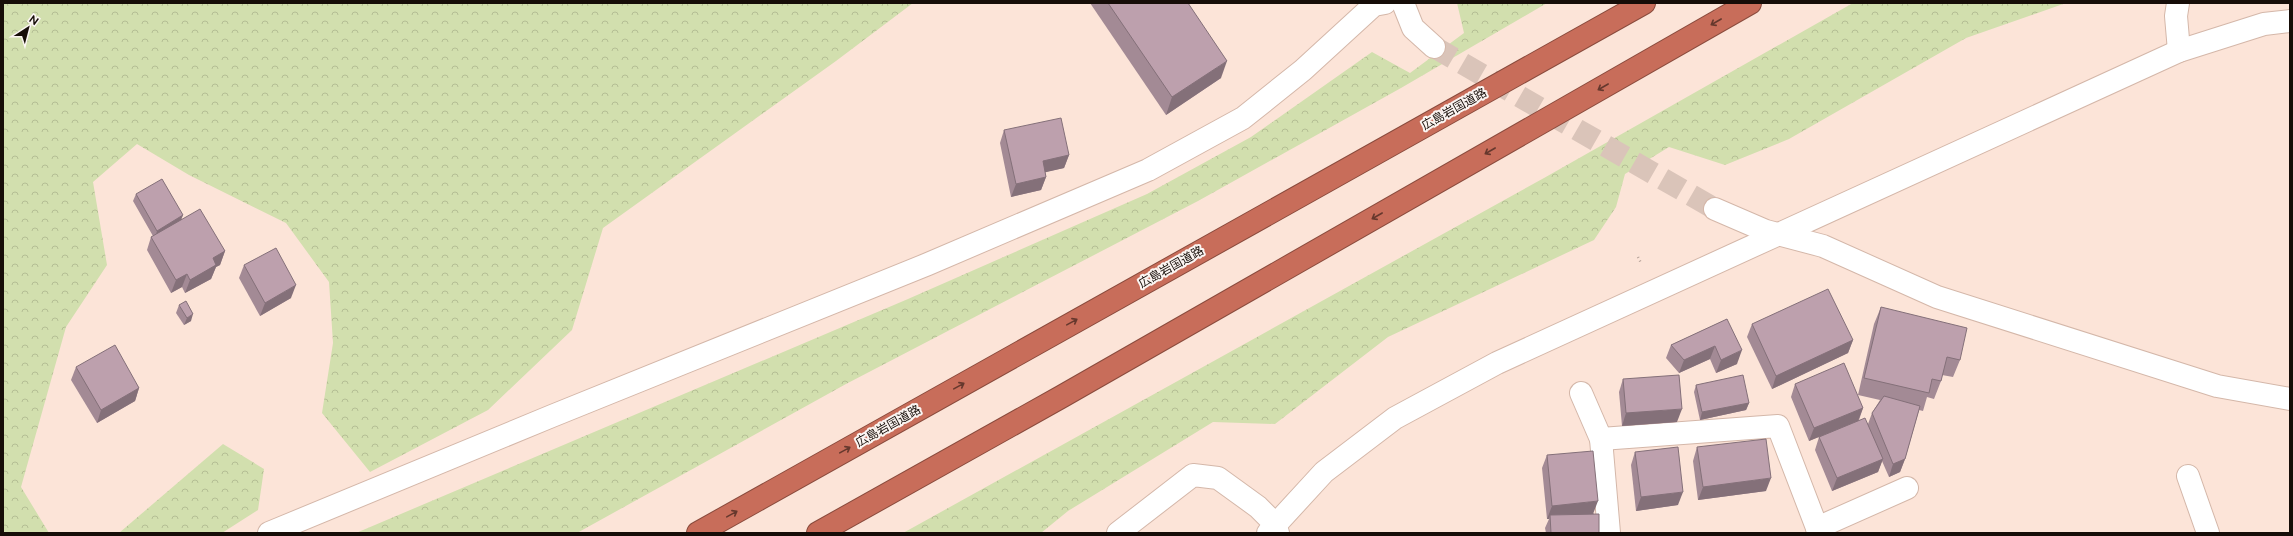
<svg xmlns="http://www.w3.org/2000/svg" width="2293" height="536" font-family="Raleway,'Noto Sans JP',sans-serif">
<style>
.forest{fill:url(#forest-crowns)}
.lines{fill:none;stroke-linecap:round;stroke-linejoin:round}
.minor-tunnel{stroke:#dac4b9;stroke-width:22;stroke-dasharray:22 11;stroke-linecap:butt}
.minor-casing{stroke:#d4b7a9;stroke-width:24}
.highway-casing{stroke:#8a4b3d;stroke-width:24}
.path{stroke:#b5a298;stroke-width:2.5;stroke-dasharray:1 3;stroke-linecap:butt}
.minor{stroke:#fff;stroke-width:22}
.highway{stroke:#c86d5a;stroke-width:22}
.wall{fill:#a38a95}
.shaded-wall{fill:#847079}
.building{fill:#bda0ad;stroke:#847079}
.oneway{stroke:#66382d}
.labels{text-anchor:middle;stroke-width:4;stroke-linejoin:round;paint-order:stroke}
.street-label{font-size:12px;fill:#160d08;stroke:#fbf5f2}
</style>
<defs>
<pattern id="forest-crowns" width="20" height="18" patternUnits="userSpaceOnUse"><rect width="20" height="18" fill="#d2dfae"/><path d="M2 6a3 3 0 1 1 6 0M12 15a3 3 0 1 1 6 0" fill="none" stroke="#b4be94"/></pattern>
</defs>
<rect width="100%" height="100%" fill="#fce4d8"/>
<g class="forest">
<path d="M3 3H913L836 61 603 228 572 330 488 410 370 472 322 413 333 343 329 282 286 223 189 175 137 144 93 182 107 265 66 327 21 487 49 533H3Z"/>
<path d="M1457 3H1547L1401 88 1198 201 846 384 577 533H356L908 299 1147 194 1251 137 1372 52 1410 73 1464 33Z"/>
<path d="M1853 3H2066L1966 38 1789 139 1725 165 1669 147 1625 174 1616 207 1594 240 1388 337 1275 424 1213 422 1068 511 1041 533H903L1544 178Z"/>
<path d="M223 444 264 469 258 510 222 533H119Z"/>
</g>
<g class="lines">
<path class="minor-tunnel" d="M1434 47 1715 209"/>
<g class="minor-casing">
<g id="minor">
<path d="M1403 3 1413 28 1434 47"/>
<path d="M2178 3 2176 16 2179 51"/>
<path d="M1715 209 1766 231 1823 246 1937 297 2217 386 2290 399"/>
<path d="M1581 393 1601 439 1609 533"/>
<path d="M1601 439 1778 426 1819 533"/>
<path d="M2188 476 2208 533"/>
<path d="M1817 528 1907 488"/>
<path d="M269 533 552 416 928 264 1148 170 1243 118 1303 70 1374 5 1385 3"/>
<path d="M1118 533 1193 475 1218 478 1258 507 1275 524 1278 533"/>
<path d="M1268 533 1324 472 1395 418 1497 363 2179 51 2264 24 2290 21"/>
</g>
</g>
<g class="highway-casing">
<g id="highway">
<path d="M698 533 1644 3"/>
<path d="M818 533 1061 397 1750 3"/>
</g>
</g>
<path class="path" d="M1638 257 1641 263"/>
<use href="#minor" class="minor"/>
<use href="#highway" class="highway"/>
</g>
<g class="wall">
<path d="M1090 3H1188L1221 78 1166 115Z"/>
<path d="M1004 130 1069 155 1064 168 1045 172 1046 177 1041 190 1011 197 1000 143Z"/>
<path d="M136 194 183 215 181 220 225 251 220 265 216 267 211 279 185 293 182 287 171 293 147 250 151 237 153 236 133 201Z"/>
<path d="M244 265 291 298 260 316 239 278Z"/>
<path d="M179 305 191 321 184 325 176 313Z"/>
<path d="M1881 307 1960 360 1953 377 1942 375 1941 381 1934 399 1927 397 1923 411 1919 410 1905 459 1900 472 1889 477 1882 461 1878 472 1832 491 1815 450 1819 437 1828 433 1809 441 1791 397 1795 384 1863 408 1859 420 1868 424 1872 413 1880 400 1858 395 1874 324Z"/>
<path d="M1727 319 1737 364 1716 373 1710 359 1679 373 1666 358 1671 345Z"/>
<path d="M1752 324 1853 340 1848 353 1772 389 1747 337Z"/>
<path d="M76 367 139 388 135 401 97 423 71 380Z"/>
<path d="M1623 379 1677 422 1622 426 1619 392Z"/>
<path d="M1696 385 1749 403 1746 410 1700 420 1694 392Z"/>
<path d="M1697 447 1766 491 1698 500 1693 461Z"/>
<path d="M1635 452 1678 505 1636 511 1631 465Z"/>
<path d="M1547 455 1594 514 1599 533H1546L1545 528 1549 519H1547L1542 468Z"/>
</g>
<g class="shaded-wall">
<path d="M1227 61 1221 78 1166 115 1172 97Z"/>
<path d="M1069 155 1064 168 1038 174 1043 161Z"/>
<path d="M1046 177 1041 190 1011 197 1016 184Z"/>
<path d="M183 215 180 222 155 238 157 231Z"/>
<path d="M225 251 220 265 216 267 211 279 185 293 190 280 213 258Z"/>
<path d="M187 274 182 287 171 293 176 280Z"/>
<path d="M296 285 291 298 260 316 265 303Z"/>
<path d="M193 314 191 321 184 325 187 318Z"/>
<path d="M1853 340 1848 353 1772 389 1776 376Z"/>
<path d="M1715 346 1710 359 1679 373 1684 360Z"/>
<path d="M1742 350 1737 364 1716 373 1721 360Z"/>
<path d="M139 388 135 401 97 423 101 410Z"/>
<path d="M1749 403 1746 410 1700 420 1702 412Z"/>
<path d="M1863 408 1858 421 1809 441 1814 428Z"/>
<path d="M1682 409 1677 422 1622 426 1626 413Z"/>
<path d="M1883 459 1878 472 1832 491 1837 478Z"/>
<path d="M1905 459 1900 472 1889 477 1893 464Z"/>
<path d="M1771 478 1766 491 1698 500 1703 487Z"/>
<path d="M1683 492 1678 505 1636 511 1641 497Z"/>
<path d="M1598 501 1593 514 1550 515 1549 519H1547L1552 506Z"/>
</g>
<g class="building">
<path d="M1108 3H1188L1227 61 1172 97Z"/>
<path d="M1061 118 1069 155 1043 161 1046 177 1016 184 1004 130Z"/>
<path d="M162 179 183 215 157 231 136 194Z"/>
<path d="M200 209 225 251 213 258 216 265 190 280 187 274 176 280 151 237Z"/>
<path d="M276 248 296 285 265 303 244 265Z"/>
<path d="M1828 289 1853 340 1776 376 1752 324Z"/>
<path d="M186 301 193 314 187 318 179 305Z"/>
<path d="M1881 307 1967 328 1960 360 1947 357 1941 381 1932 379 1929 393 1864 378Z"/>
<path d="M1727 319 1742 350 1721 360 1715 346 1684 360 1671 345Z"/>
<path d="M115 345 139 388 101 410 76 367Z"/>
<path d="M1844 363 1863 408 1814 428 1795 384Z"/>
<path d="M1679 375 1682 409 1626 413 1623 379Z"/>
<path d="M1743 375 1749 403 1702 412 1696 385Z"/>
<path d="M1884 396 1920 406 1905 459 1893 464 1872 413Z"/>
<path d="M1865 418 1883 459 1837 478 1819 437Z"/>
<path d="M1766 439 1771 478 1703 487 1697 447Z"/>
<path d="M1678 447 1683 492 1641 497 1635 452Z"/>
<path d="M1593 451 1598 501 1552 506 1547 455Z"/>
<path d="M1599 514V533H1551L1550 515Z"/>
</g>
<defs><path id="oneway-shaft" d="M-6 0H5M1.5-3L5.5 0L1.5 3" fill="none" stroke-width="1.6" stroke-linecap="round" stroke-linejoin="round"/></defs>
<g class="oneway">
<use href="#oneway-shaft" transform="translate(1716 22) rotate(150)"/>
<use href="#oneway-shaft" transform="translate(1603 87) rotate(150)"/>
<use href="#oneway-shaft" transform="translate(1490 151) rotate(150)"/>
<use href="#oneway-shaft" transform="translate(1377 216) rotate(150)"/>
<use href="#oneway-shaft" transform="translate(1072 322) rotate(-29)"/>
<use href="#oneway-shaft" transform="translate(959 386) rotate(-29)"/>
<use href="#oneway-shaft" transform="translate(845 450) rotate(-29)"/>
<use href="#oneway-shaft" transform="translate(732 514) rotate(-29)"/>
</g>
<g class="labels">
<g class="street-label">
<text transform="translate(1454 109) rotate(-29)" y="4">広島岩国道路</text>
<text transform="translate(1171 267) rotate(-29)" y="4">広島岩国道路</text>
<text transform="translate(888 426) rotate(-29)" y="4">広島岩国道路</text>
</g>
</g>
<rect width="2293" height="536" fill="none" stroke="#160d08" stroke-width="8"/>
<g transform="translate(28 28) rotate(36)" stroke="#fbf5f2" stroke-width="3" paint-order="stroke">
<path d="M0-3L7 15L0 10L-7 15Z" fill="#160d08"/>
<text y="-6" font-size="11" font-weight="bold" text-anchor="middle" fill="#160d08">N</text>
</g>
</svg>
